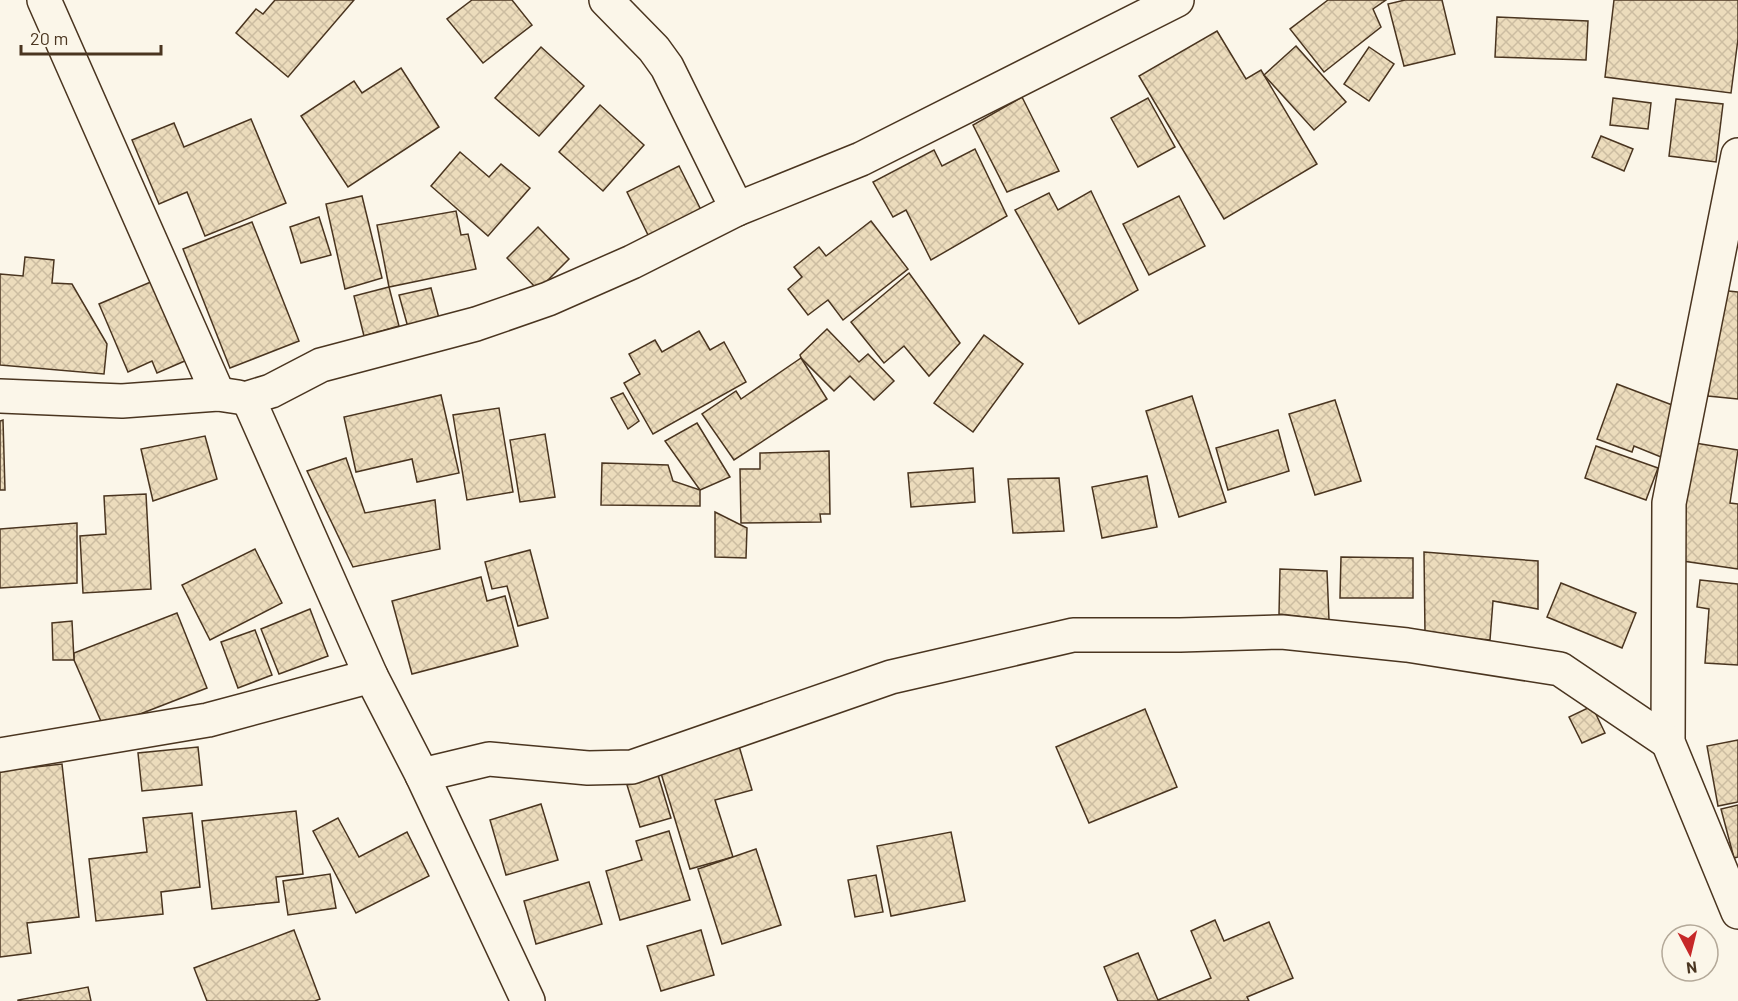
<svg xmlns="http://www.w3.org/2000/svg" width="1738" height="1001" font-family="Barlow,sans-serif">
<style>
.building{fill:url(#building-cross-hatch);stroke:#4a3520;stroke-width:1.5}
.lines{fill:none;stroke-linecap:round;stroke-linejoin:round}
.minor-casing{stroke:#4a3520;stroke-width:36}
.minor{stroke:#fbf6e9;stroke-width:33}
</style>
<defs>
<pattern id="building-cross-hatch" width="8" height="8" patternUnits="userSpaceOnUse" patternTransform="scale(1.5)"><rect width="8" height="8" fill="#ecdcbc"/><path d="M0 0l8 8M0 8l8-8" fill="none" stroke="#ccbda1"/></pattern>
</defs>
<rect width="100%" height="100%" fill="#fbf6e9"/>
<g class="building">
<path d="M275 0H354L288 77 236 33 256 9 263 14Z"/>
<path d="M472 0H512L532 25 483 63 447 19Z"/>
<path d="M1328 0H1386L1373 9 1381 27 1324 72 1290 29Z"/>
<path d="M1405 0H1442L1455 54 1404 66 1388 4Z"/>
<path d="M1614 0H1738V39L1731 93 1605 77Z"/>
<path d="M1497 17 1588 21 1586 60 1495 57Z"/>
<path d="M1217 31 1246 79 1261 70 1317 164 1224 219 1139 76Z"/>
<path d="M1296 46 1346 102 1314 130 1264 75Z"/>
<path d="M541 47 584 86 539 136 495 98Z"/>
<path d="M1369 47 1394 64 1369 101 1344 84Z"/>
<path d="M401 68 439 127 348 187 301 116 354 81 362 93Z"/>
<path d="M1022 97 1059 171 1007 192 973 125Z"/>
<path d="M1148 98 1175 147 1138 167 1111 118Z"/>
<path d="M1613 98 1651 103 1648 129 1610 125Z"/>
<path d="M1676 99 1723 104 1716 162 1669 156Z"/>
<path d="M600 105 644 145 603 191 559 152Z"/>
<path d="M251 119 286 203 205 236 187 192 159 204 132 140 174 123 184 147Z"/>
<path d="M1601 136 1633 149 1624 171 1592 157Z"/>
<path d="M975 149 1007 216 931 260 906 210 893 217 873 182 934 150 942 166Z"/>
<path d="M460 152 489 177 501 164 530 188 488 236 431 186Z"/>
<path d="M679 166 704 216 651 241 627 192Z"/>
<path d="M1091 191 1138 290 1079 324 1015 210 1049 193 1058 210Z"/>
<path d="M362 196 382 278 345 289 326 204Z"/>
<path d="M1179 196 1205 246 1149 275 1123 224Z"/>
<path d="M456 211 461 235 468 234 476 269 389 287 377 225Z"/>
<path d="M319 217 331 255 301 263 290 227Z"/>
<path d="M871 221 908 269 843 320 828 300 808 315 788 289 802 277 794 267 819 247 826 256Z"/>
<path d="M252 222 299 341 230 368 183 249Z"/>
<path d="M538 227 569 259 538 290 507 258Z"/>
<path d="M25 257 54 260 52 283 72 284 107 344 104 374 0 365V274L23 276Z"/>
<path d="M909 273 960 343 929 376 904 346 884 363 851 322Z"/>
<path d="M153 281 187 360 157 373 152 361 128 372 99 304Z"/>
<path d="M389 287 399 326 364 336 354 296Z"/>
<path d="M431 288 440 322 409 331 399 295Z"/>
<path d="M1719 290 1738 292V399L1708 396Z"/>
<path d="M827 329 859 362 868 354 894 381 874 400 850 376 834 391 801 358 800 355Z"/>
<path d="M699 331 710 350 724 342 746 382 653 434 624 383 640 374 629 354 655 340 662 352Z"/>
<path d="M984 335 1023 364 973 432 934 403Z"/>
<path d="M801 358 827 399 734 460 702 414 736 391 741 399Z"/>
<path d="M1617 384 1680 408 1661 457 1634 446 1632 452 1597 439Z"/>
<path d="M623 393 639 421 628 429 611 398Z"/>
<path d="M441 395 459 473 417 482 412 459 356 472 344 417Z"/>
<path d="M1192 396 1226 502 1179 517 1146 411Z"/>
<path d="M1335 400 1361 481 1315 495 1289 414Z"/>
<path d="M499 408 513 492 467 500 453 415Z"/>
<path d="M3 420 5 490H0V421Z"/>
<path d="M697 423 730 477 700 490 665 441Z"/>
<path d="M1278 430 1289 471 1228 490 1216 448Z"/>
<path d="M545 434 555 497 520 502 510 440Z"/>
<path d="M205 436 217 479 153 501 141 449Z"/>
<path d="M1695 443 1738 450 1730 503 1738 504V569L1676 560Z"/>
<path d="M1596 446 1658 468 1646 500 1585 478Z"/>
<path d="M829 451 830 514H820L821 522 741 523 740 469H760V453Z"/>
<path d="M346 458 365 513 435 500 440 549 353 567 307 471Z"/>
<path d="M602 463 668 465 673 481 700 490V506L601 505Z"/>
<path d="M973 468 975 502 911 507 908 473Z"/>
<path d="M1147 476 1157 527 1102 538 1092 487Z"/>
<path d="M1059 478 1064 531 1013 533 1008 479Z"/>
<path d="M146 494 151 589 83 593 80 536 106 534 104 496Z"/>
<path d="M715 512 747 528 746 558 715 557Z"/>
<path d="M77 523V583L0 588V529Z"/>
<path d="M255 549 282 603 210 640 182 585Z"/>
<path d="M530 550 548 618 518 626 507 586 492 589 485 562Z"/>
<path d="M1424 552 1538 561V609L1493 601 1490 640 1425 634Z"/>
<path d="M1341 557 1413 558V598H1340Z"/>
<path d="M1280 569 1327 571 1329 620 1279 614Z"/>
<path d="M481 577 487 601 505 596 518 646 412 674 392 601Z"/>
<path d="M1700 580 1738 584V665L1705 663 1709 609 1697 607Z"/>
<path d="M1561 583 1636 613 1622 648 1547 617Z"/>
<path d="M310 609 328 656 279 674 261 629Z"/>
<path d="M177 613 207 688 104 728 74 660V653Z"/>
<path d="M72 621 74 660H53L52 623Z"/>
<path d="M255 630 272 675 238 688 221 642Z"/>
<path d="M1592 706 1605 733 1582 743 1569 717Z"/>
<path d="M1145 709 1177 787 1089 823 1056 747Z"/>
<path d="M1738 740V802L1718 806 1707 746Z"/>
<path d="M739 746 752 790 715 800 733 857 690 869 660 770Z"/>
<path d="M198 747 202 785 142 791 138 753Z"/>
<path d="M62 764 79 917 27 923 31 953 0 957V771Z"/>
<path d="M658 775 671 818 640 827 627 785Z"/>
<path d="M541 804 558 860 506 875 490 820Z"/>
<path d="M1738 805V857L1734 858 1721 809Z"/>
<path d="M296 811 303 874 276 877 279 902 212 909 202 821Z"/>
<path d="M192 813 200 887 161 892 163 914 96 921 89 859 147 852 143 818Z"/>
<path d="M338 818 359 857 407 832 429 876 356 913 313 831Z"/>
<path d="M669 831 690 900 620 920 606 871 642 860 636 841Z"/>
<path d="M951 832 965 901 891 916 877 846Z"/>
<path d="M756 849 781 925 722 944 698 869Z"/>
<path d="M330 874 336 908 288 915 283 881Z"/>
<path d="M876 875 883 912 855 917 848 880Z"/>
<path d="M589 882 602 924 536 944 524 901Z"/>
<path d="M1215 920 1224 941 1269 922 1293 978 1247 997 1249 1001H1118L1104 967 1138 953 1158 1000 1211 978 1191 931Z"/>
<path d="M294 930 320 999 315 1001H207L194 968Z"/>
<path d="M701 930 714 975 661 991 647 946Z"/>
<path d="M88 987 91 1001H18V1000Z"/>
</g>
<g class="lines">
<g class="minor-casing">
<g id="minor">
<path d="M44 0 218 394"/>
<path d="M606 0 654 49 667 67 737 209"/>
<path d="M1738 155 1669 503 1668 742 1738 912"/>
<path d="M0 396 122 401 218 394 238 397"/>
<path d="M0 755 208 720 371 676"/>
<path d="M422 775 489 759 588 768 632 767 891 677 1073 635H1180L1282 632 1407 645 1560 669 1668 742"/>
<path d="M528 1001 422 775 371 676 248 398 271 391 321 365 476 324 548 299 632 262 737 209 861 159 1177 0"/>
</g>
</g>
<use href="#minor" class="minor"/>
</g>
<g transform="translate(1690 953) rotate(173)"><circle r="28" fill="#fbf6e9" stroke="#b4a999" stroke-width="1.5"/>
<path d="M0-4.5L10 22L0 15L-10 22Z" fill="#c62828"/>
<text y="-9" font-size="16" font-weight="bold" text-anchor="middle" fill="#4a3520">N</text>
</g>
<path d="M21 45v9h140v-9" fill="none" stroke="#4a3520" stroke-width="3"/>
<text x="30" y="45" font-size="18" fill="#4a3520" stroke="#fbf6e9" stroke-width="4.5" paint-order="stroke">20 m</text>
</svg>
